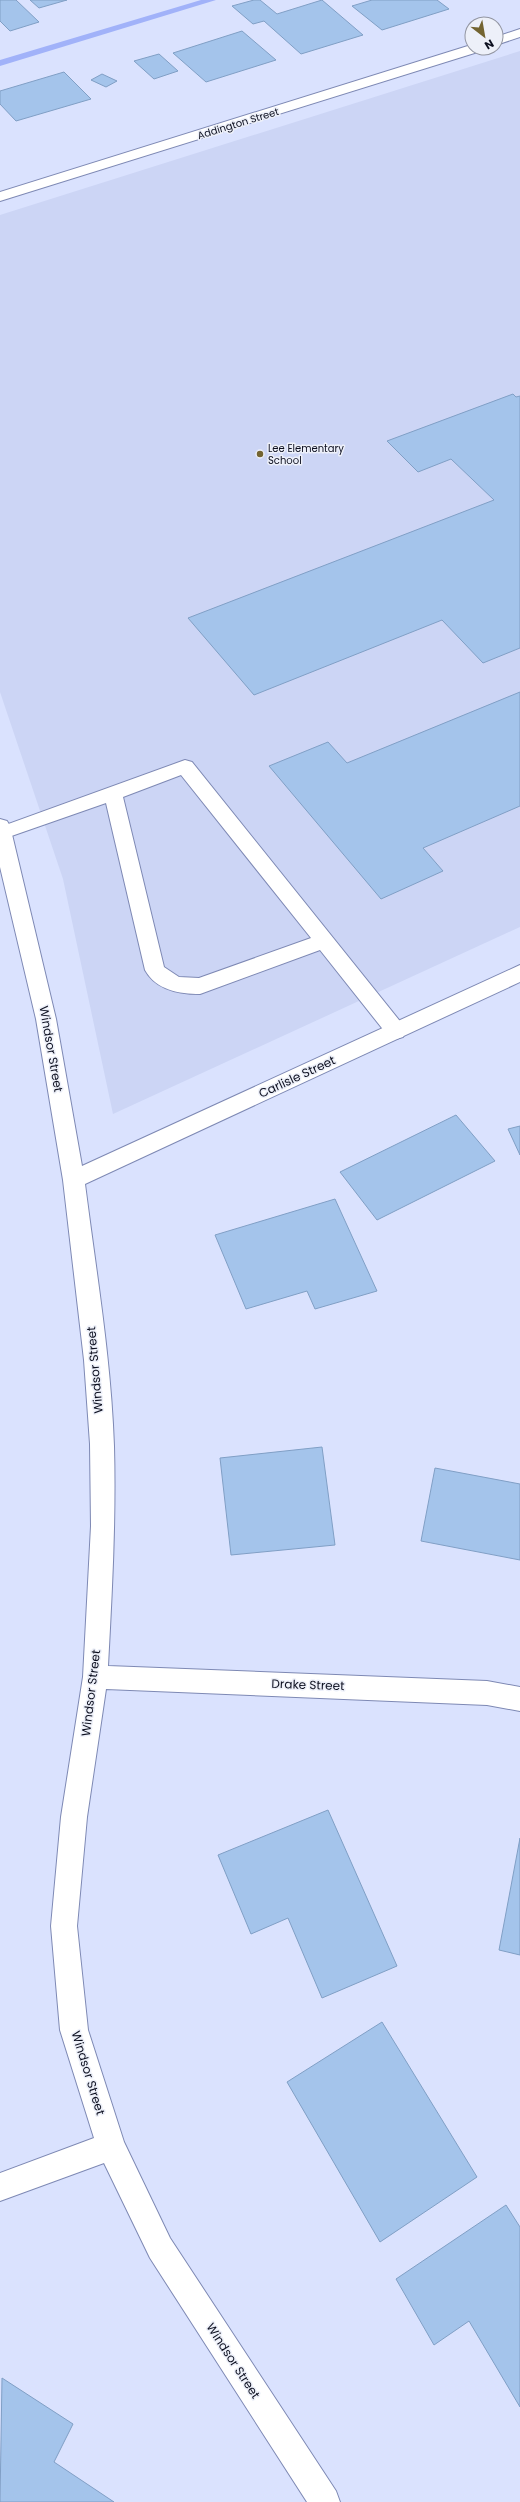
<svg xmlns="http://www.w3.org/2000/svg" width="520" height="2502" font-family="Poppins,sans-serif">
<style>
.built{fill:#ccd5f5}
.lines{fill:none;stroke-linecap:round;stroke-linejoin:round}
.stream{fill:#a1b2f9;fill-rule:evenodd}
.building{fill:#a4c4eb;stroke:#809fc5}
.service-casing{stroke:#7e89b4;stroke-width:2}
.minor-casing{stroke:#7e89b4;stroke-width:2}
.service{fill:#fff;fill-rule:evenodd}
.minor{fill:#fff;fill-rule:evenodd}
.poi-dot{fill:#736431;stroke:#edf0f9;stroke-width:1.5}
.labels{text-anchor:middle;stroke-width:3;stroke-linejoin:round;paint-order:stroke}
.far-street-label{font-size:10px;fill:#0c0f1f;stroke:#edf0f9}
.far-poi-label{font-size:10px;fill:#0c0f1f;stroke:#edf0f9;text-anchor:start}
.street-label{font-size:12px;fill:#0c0f1f;stroke:#edf0f9}
</style>
<rect width="100%" height="100%" fill="#dae2fe"/>
<path class="built" d="M520 51V927L113 1114 63 879 0 692V215Z"/>
<g class="lines">
<path class="stream" d="M201 0H216L0 66V60Z"/>
</g>
<g class="building">
<path d="M0 0H16L39 22 10 31 0 21Z"/>
<path d="M30 0H67L39 8Z"/>
<path d="M254 0H260L277 14 322 0 363 35 301 54 264 21 253 24 232 6Z"/>
<path d="M372 0H437L449 9 382 30 352 6Z"/>
<path d="M242 31 276 60 206 82 173 53Z"/>
<path d="M159 54 178 71 154 79 134 61Z"/>
<path d="M64 72 91 99 16 121 0 104V91Z"/>
<path d="M102 74 117 81 106 87 91 80Z"/>
<path d="M513 394 516 397 520 396V648L483 663 442 620 254 695 188 618 494 500 451 459 418 472 387 441Z"/>
<path d="M520 692V806L423 848 443 871 381 899 269 766 328 742 347 763Z"/>
<path d="M456 1115 495 1161 377 1220 340 1172Z"/>
<path d="M520 1126V1155L508 1129Z"/>
<path d="M335 1199 377 1291 315 1309 307 1291 246 1309 215 1235Z"/>
<path d="M322 1447 335 1545 231 1555 220 1458Z"/>
<path d="M435 1468 520 1484V1560L421 1541Z"/>
<path d="M328 1810 397 1966 322 1998 288 1918 251 1934 218 1855Z"/>
<path d="M520 1838V1955L499 1950Z"/>
<path d="M382 2022 477 2177 380 2242 287 2082Z"/>
<path d="M506 2205 520 2227V2407L469 2321 434 2345 396 2279Z"/>
<path d="M2 2378 73 2424 54 2462 114 2502H0Z"/>
</g>
<g class="lines">
<g class="service-casing">
<path id="service" d="M185 760 192 762 403 1025 406 1031 403 1037 396 1039 389 1037 320 950 200 994C179 994 156 990 145 970L106 803 0 840V827ZM181 775 311 938 199 978 179 977 164 967 123 797Z"/>
</g>
<g class="minor-casing">
<g id="minor">
<path d="M520 29V37L496 45V37Z"/>
<path d="M471 45 472 48H483L481 51 0 201V192Z"/>
<path d="M0 819 7 821 10 826 56 1019 82 1166 520 965V982L85 1184C96 1271 111 1358 114 1446 116 1519 112 1592 108 1666L487 1681 520 1687V1711L487 1705 106 1689 87 1817 77 1926 88 2030 124 2142 170 2238 336 2491 340 2502H307L150 2258 104 2163 0 2201V2173L94 2138 60 2030 51 1926 61 1817 83 1677 91 1526 90 1444 84 1360 63 1180 36 1019 0 867Z"/>
</g>
</g>
<use href="#service" class="service"/>
<use href="#minor" class="minor"/>
</g>
<circle class="poi-dot" cx="260" cy="454" r="4"/>
<g class="labels">
<g class="far-street-label">
<text transform="translate(238 123) rotate(-17)" y="4">Addington Street</text>
</g>
<g class="far-poi-label">
<text x="268" y="452">Lee Elementary<tspan x="268" dy="12">School</tspan></text>
</g>
<g class="street-label">
<text transform="translate(51 1049) rotate(80)" y="4">Windsor Street</text>
<text transform="translate(297 1077) rotate(-25)" y="4">Carlisle Street</text>
<text transform="translate(95 1370) rotate(-95)" y="4">Windsor Street</text>
<text transform="translate(308 1685) rotate(2)" y="4">Drake Street</text>
<text transform="translate(91 1693) rotate(-83)" y="4">Windsor Street</text>
<text transform="translate(88 2073) rotate(73)" y="4">Windsor Street</text>
<text transform="translate(233 2361) rotate(57)" y="4">Windsor Street</text>
</g>
</g>
<g transform="translate(484 36) rotate(149)"><circle r="19" fill="#edf0f9" stroke="#9396a2"/>
<path d="M0-3L7 15L0 10L-7 15Z" fill="#736431"/>
<text y="-6" font-size="11" font-weight="bold" text-anchor="middle" fill="#0c0f1f">N</text>
</g>
</svg>
